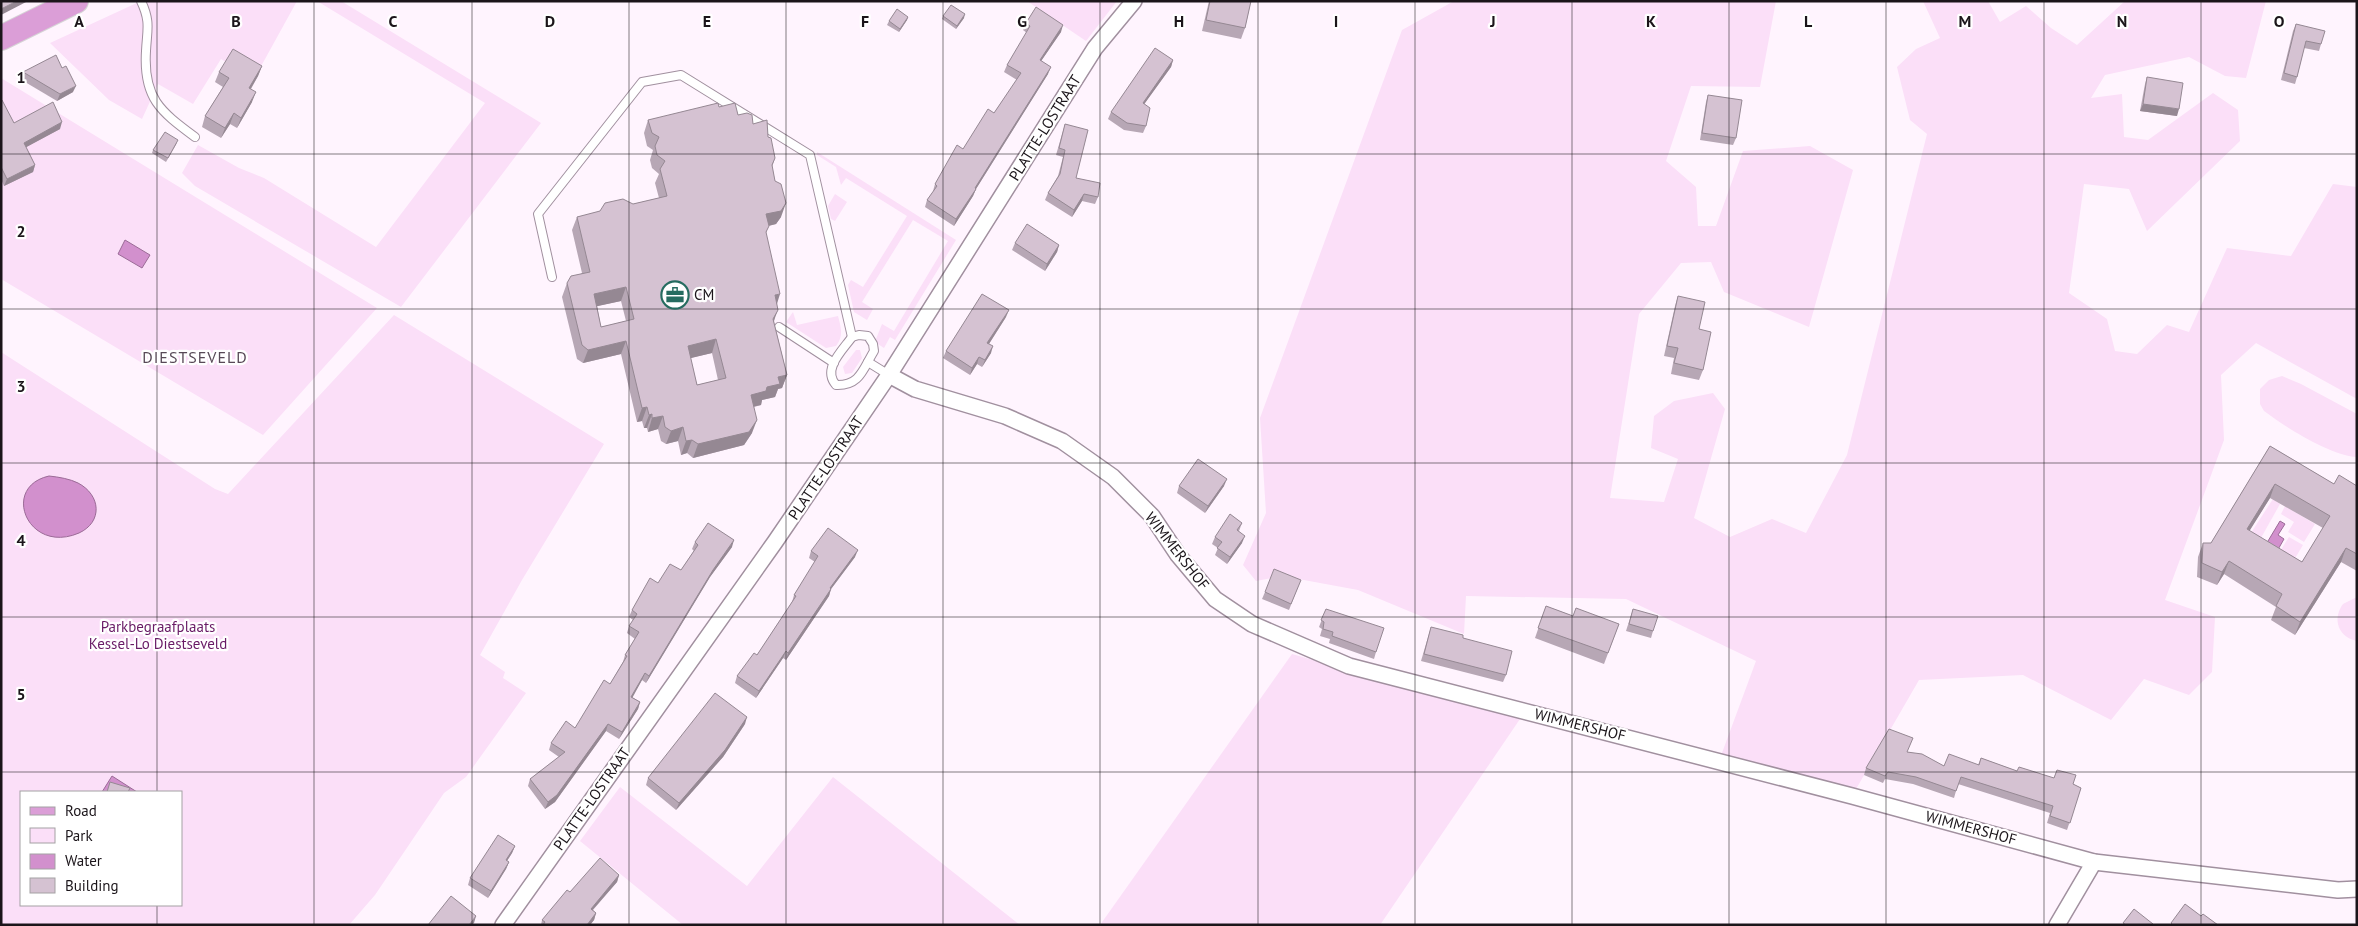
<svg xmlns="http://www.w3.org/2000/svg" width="2358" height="926" font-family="'PT Sans',sans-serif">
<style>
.green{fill:#fbdff8;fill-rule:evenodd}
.water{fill:#d290cd;stroke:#9b6b97}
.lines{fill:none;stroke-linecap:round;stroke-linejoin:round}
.service-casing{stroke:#a1909f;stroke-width:10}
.minor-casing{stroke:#a1909f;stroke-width:18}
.primary-casing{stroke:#d6d5d6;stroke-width:26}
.service{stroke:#fff;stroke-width:8}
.minor{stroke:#fff;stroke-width:15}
.primary{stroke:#db9ed7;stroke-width:24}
.wall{fill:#b7a7b5;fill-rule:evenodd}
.shaded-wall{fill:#958893}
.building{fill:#d5c2d2;stroke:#958893;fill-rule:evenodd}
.grid{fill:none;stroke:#1b151a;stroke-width:1;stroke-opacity:0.55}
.labels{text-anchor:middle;stroke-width:4.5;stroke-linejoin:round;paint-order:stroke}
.street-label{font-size:15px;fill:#1b151a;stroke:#fff}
.poi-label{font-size:15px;fill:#1b151a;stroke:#fff;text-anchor:start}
.park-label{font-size:15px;fill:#691b66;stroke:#fff}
.neighbourhood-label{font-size:16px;letter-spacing:1px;fill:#584957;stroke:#fff}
.grid-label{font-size:16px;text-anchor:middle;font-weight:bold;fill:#1b151a;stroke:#fff;stroke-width:4.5;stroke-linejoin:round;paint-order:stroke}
</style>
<rect width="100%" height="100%" fill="#fff4fe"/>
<g class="green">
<path d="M141 1H297L254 79 221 59 193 104 158 84 142 119 109 100 50 43Z"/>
<path d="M317 1H341L541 123 401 307 195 186 182 173 198 145 239 168 264 178 376 247 485 103Z"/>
<path d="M1027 1H1117L1086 41Z"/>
<path d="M1454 1H1776L1760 87 1691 86 1666 161 1696 187 1698 226H1716L1743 151 1810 146 1853 170 1809 327 1724 292 1711 262 1681 263 1639 314 1610 498 1664 502 1678 459 1651 448 1654 416 1674 401 1713 393 1725 409 1694 518 1730 537 1772 519 1806 533 1847 455 1927 134 1910 120 1897 67 1916 49 1940 38 1923 1H1988L2000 22 2026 6 2051 28 2077 45 2125 1H2266L2246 78 2225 76 2189 57 2105 75 2091 98 2122 94 2124 137 2148 140 2213 93 2238 110 2240 141 2147 231 2129 189 2084 184 2069 293 2107 319 2115 351 2137 354 2167 325 2189 332 2227 248 2291 256 2333 184 2357 187V399L2256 343 2221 375 2224 440 2165 600 2215 617 2212 672 2189 695 2144 679 2111 720 2023 675 1919 680 1852 796 1719 761 1756 661 1626 599 1466 596 1464 634 1358 590 1282 576 1256 581 1243 565 1266 513 1260 418 1402 30Z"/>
<path d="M1 78 377 308 263 435 1 279Z"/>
<path d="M817 152 956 240 895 340 890 337 884 348 878 344 876 339 882 324 894 331 948 241 913 220 862 302 873 309 867 320 854 312 848 285 851 280 863 287 907 216 846 178 841 185 836 167 817 155Z"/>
<path d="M835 194 847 202 835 221 831 219 828 206Z"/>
<path d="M793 312 797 325 838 316C841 328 844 336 836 346L826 348 786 322Z"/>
<path d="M394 315 604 444 522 580 480 655 505 672 503 678 526 693 466 777 444 793 375 895 349 925H1V352L215 489 228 494ZM21 792H181V905H21Z"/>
<path d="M856 350H860L862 358 852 373 845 374 843 367Z"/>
<path d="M2282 376 2301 384 2357 414V457C2329 455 2287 428 2264 411L2260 404V389L2269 380Z"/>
<path d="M2273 499 2280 504 2257 545 2247 539Z"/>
<path d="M2285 506 2315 524 2304 542 2288 532 2294 522 2281 514Z"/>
<path d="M2289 537 2303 545 2291 565 2279 553Z"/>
<path d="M2357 597V641C2338 637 2332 619 2343 604Z"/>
<path d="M1292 654 1520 719 1380 925H1100Z"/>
<path d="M833 777 1020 925H683L580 841 620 787 747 886Z"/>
</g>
<g class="water">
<path d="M125 240 150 255 142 268 118 254Z"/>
<path d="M49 476C59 477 70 479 78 483 101 495 103 522 79 533 28 555 0 487 49 476Z"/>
<path d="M2280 521 2285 524 2278 535 2284 539 2276 553 2265 546Z"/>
<path d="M112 776 137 792H102Z"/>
</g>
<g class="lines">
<g class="service-casing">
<g id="service">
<path d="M141 1C151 22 147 30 146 51 143 98 160 111 195 137"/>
<path d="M552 277 538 214 642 82 681 75 810 155 852 337"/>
<path d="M779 327 834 363"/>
<path d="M859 335 868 336 873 344 874 351C863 369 860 386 836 385 822 369 842 351 852 337Z"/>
<path d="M868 362 889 375"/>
</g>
</g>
<g class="minor-casing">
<g id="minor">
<path d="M889 375 915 389 1005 416 1062 441 1113 477 1152 516 1178 555 1215 599 1252 624 1349 666 1852 796 2094 862 2338 890 2357 889"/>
<path d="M503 925 775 542 889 375 1095 48 1134 1"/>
<path d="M2057 925 2094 862"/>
</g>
</g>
<g class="primary-casing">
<path id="primary" d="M1 38 76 1"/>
</g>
<use href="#service" class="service"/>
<use href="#minor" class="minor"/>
<use href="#primary" class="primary"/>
</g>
<g class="wall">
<path d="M1209 1H1251L1245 28 1241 39 1202 31Z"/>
<path d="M943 16 964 18 956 29 942 19Z"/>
<path d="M908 17 907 20 899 32 887 25 889 21Z"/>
<path d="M1026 23 1061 32 1041 61 1048 74 976 189 973 196 954 226 925 207 927 200 933 192V191L935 184 963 149 994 113 1017 80 1004 72 1007 65 1027 33 1023 30Z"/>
<path d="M2296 24 2321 44 2319 51 2304 48 2297 77 2295 84 2281 80 2293 31Z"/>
<path d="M1173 60 1171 67 1144 104 1146 126 1143 133 1124 130 1108 119 1111 112Z"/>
<path d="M262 66 258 76 251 89 252 102 237 128 230 124 221 138 202 127 205 116 223 87 215 82 219 72Z"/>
<path d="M23 72 73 92 57 101 20 79Z"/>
<path d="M2147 77 2177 116 2140 111 2145 84Z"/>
<path d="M1708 95 1736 138 1733 145 1700 140 1706 102Z"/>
<path d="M1 100 14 123 60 129 26 147 35 165 33 172 4 186 1 179Z"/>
<path d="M719 107 738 115 753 124 768 137 775 158 772 167 781 217 776 224 768 226 766 233 777 304 774 322 787 375 782 388 778 389 775 397 762 400 761 405 754 407 752 433 744 445 693 458 687 453 681 455 678 441 666 444 661 441 658 429 648 432 647 428H644L642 421 637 422 621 354 583 363 577 359 562 297 567 283 582 273 572 230 577 217 659 198 655 183 659 174 652 168 650 160 653 150 647 146 644 133 648 120ZM621 301 626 321 601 327 597 306ZM712 353 718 380 697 385 690 358Z"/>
<path d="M1065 124 1076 178 1098 197 1095 204 1082 201 1072 217 1045 200 1048 193 1058 176 1063 157 1056 155Z"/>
<path d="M177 143 166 162 152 153 153 150Z"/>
<path d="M1015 243 1059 245 1057 252 1045 271 1012 250Z"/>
<path d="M1678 296 1699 329 1703 370 1699 380 1671 374 1674 358 1664 356 1675 306Z"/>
<path d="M1006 317 989 344 991 353 982 367 977 364 970 375 943 358 946 351Z"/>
<path d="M2270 446 2334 484 2357 486V571L2341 562 2295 635 2271 620 2276 607 2224 574 2217 585 2197 577 2198 557 2203 543H2211ZM2270 498 2323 528 2302 562 2249 531Z"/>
<path d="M1179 486H1224L1205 513 1177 493Z"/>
<path d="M1242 523 1239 531 1242 543 1227 564 1215 555 1218 548 1212 544 1215 537Z"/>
<path d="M695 542 732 547 710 577 646 683 642 680 632 697 640 702 638 709 619 739 606 731 555 802 545 809 528 786 530 779 559 757 549 750 551 743 575 728 610 684 623 662 625 655 635 639 627 633 629 626 633 620 629 617 632 610 658 583 681 570 694 551 692 549Z"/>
<path d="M811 551 855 557 831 589 829 596 786 660 783 658 756 698 735 683 737 676 757 655 792 602 794 595 815 562 809 558Z"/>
<path d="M1298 587 1289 610 1262 599 1265 592Z"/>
<path d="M1546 606 1573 616 1619 624 1604 664 1535 638Z"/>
<path d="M1326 609 1376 652 1374 659 1329 643 1330 639 1320 636 1322 629 1319 627Z"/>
<path d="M1633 609 1653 631 1651 638 1626 631Z"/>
<path d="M1431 627 1506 675 1503 682 1421 661Z"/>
<path d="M745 724 723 757 676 810 646 785 648 778Z"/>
<path d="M1908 752 1944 766 1978 765 1981 758 2017 771 2054 778 2057 770 2073 784 2081 788 2067 830 2047 823 2050 813 1958 784 1954 798 1913 784 1885 779 1883 783 1864 775 1866 768Z"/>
<path d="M515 846 512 853 507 861 509 862 506 869 488 898 468 885 470 878Z"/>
<path d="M619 875 617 882 593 910 596 913 594 920 590 925H541L542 920 570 892Z"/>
</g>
<g class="shaded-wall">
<path d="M17 1H28L1 15V9Z"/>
<path d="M965 14 964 18 956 29 957 26Z"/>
<path d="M908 17 907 20 899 32 900 29Z"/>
<path d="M1063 25 1061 32 1037 67 1040 60Z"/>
<path d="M1173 60 1171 67 1140 110 1143 103Z"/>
<path d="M262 66 258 76 245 98 249 88Z"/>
<path d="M1051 67 1048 74 974 192 976 189 973 196 954 226 956 219 975 188Z"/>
<path d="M76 86 73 92 57 101 60 94Z"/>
<path d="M256 92 252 102 237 128 241 118Z"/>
<path d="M2143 104 2179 109 2177 116 2140 111Z"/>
<path d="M234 113 230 124 221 138 225 128Z"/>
<path d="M62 122 60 129 21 150 24 143Z"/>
<path d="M35 165 33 172 4 186 7 179Z"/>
<path d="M1084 194 1082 201 1072 217 1074 210Z"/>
<path d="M786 203 781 217 776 224 768 226 764 239 766 214Z"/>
<path d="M1059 245 1057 252 1045 271 1047 264Z"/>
<path d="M626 287 621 301 589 308 594 294Z"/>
<path d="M780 294 776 307 775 295Z"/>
<path d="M778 310 773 323V319Z"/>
<path d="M1009 310 1006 317 985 350 987 343Z"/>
<path d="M716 339 712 353 683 360 688 346Z"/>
<path d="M626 341 621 354 583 363 588 350Z"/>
<path d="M993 346 991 353 982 367 985 360Z"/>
<path d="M979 357 977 364 970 375 972 368Z"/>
<path d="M787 375 782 388 778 389 775 397 762 400 761 405 746 408 751 395 778 377Z"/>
<path d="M647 407 642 421 637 422 642 408Z"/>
<path d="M652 414 647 428H644L649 415Z"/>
<path d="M663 416 658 429 648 432 652 418Z"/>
<path d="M757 420 752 433 744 445 693 458 698 444Z"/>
<path d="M683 427 678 441 666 444 671 431Z"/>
<path d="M692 440 687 453 681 455 686 441Z"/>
<path d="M1227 479 1224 486 1205 513 1208 506Z"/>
<path d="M2275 484 2270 498 2242 543 2247 529Z"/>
<path d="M1245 536 1242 543 1227 564 1230 557Z"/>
<path d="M734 540 732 547 710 577 646 683 649 676 713 570Z"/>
<path d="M2346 548 2341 562 2295 635 2300 622Z"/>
<path d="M858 550 855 557 831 589 829 596 786 660 788 653 830 588Z"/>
<path d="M2229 561 2224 574 2217 585 2222 572Z"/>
<path d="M786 651 783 658 756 698 759 691Z"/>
<path d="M645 673 642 680 629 704 631 697Z"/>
<path d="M640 702 638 709 619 739 622 732Z"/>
<path d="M747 717 745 724 723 757 676 810 679 803Z"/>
<path d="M608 724 606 731 555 802 545 809 548 802Z"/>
<path d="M515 846 512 853 503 867 506 860Z"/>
<path d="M509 862 506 869 488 898 491 891Z"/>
<path d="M619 875 617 882 588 915 591 909Z"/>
<path d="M596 913 594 920 590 925H587Z"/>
<path d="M476 916 474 923 472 925H469Z"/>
</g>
<g class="building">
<path d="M1 1H17L1 9Z"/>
<path d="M1210 1H1251L1245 28 1206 20Z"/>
<path d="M951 5 965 14 957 26 943 16Z"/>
<path d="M1036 7 1063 25 1040 60 1051 67 975 188 976 189 956 219 927 200 937 186 935 184 957 145 963 149 988 109 994 113 1021 73 1007 65 1030 26 1026 23Z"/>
<path d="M897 9 908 17 900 29 889 21Z"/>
<path d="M2296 24 2325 31 2321 44 2306 41 2297 77 2284 73Z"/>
<path d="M1155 48 1173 60 1143 103 1150 108 1146 126 1127 123 1111 112Z"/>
<path d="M233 49 262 66 249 88 256 92 241 118 234 113 225 128 205 116 229 78 219 72Z"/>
<path d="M56 55 62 68 66 66 76 86 60 94 23 72Z"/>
<path d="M2147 77 2183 83 2179 109 2143 104Z"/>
<path d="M1708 95 1742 100 1736 138 1702 133Z"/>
<path d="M1 100H2L14 123 53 102 62 122 24 143 35 165 7 179 1 167Z"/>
<path d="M718 103 719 107 735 103 738 115 747 113 752 115 753 124 767 120 768 137 771 138 775 158 772 165 775 181 781 184 786 203 781 211 766 214 769 226 766 232 780 294 775 295 778 310 773 319 787 375 778 377 780 384 767 387 766 391 751 395 757 420 749 432 698 444 692 440 686 441 683 427 671 431 665 427 663 416 652 418V414L649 415 647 407 642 408 626 341 588 350 582 345 567 283 571 276 590 272 577 217 600 211 605 203 623 199 633 204 667 196 660 169 665 161 657 155 655 146 659 137 652 133 648 120ZM626 287 634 319 601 327 594 294ZM716 339 726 378 697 385 688 346Z"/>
<path d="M1065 124 1088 130 1076 178 1100 183 1098 197 1084 194 1074 210 1048 193 1060 174 1065 150 1059 148Z"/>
<path d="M165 132 178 140 168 158 153 150Z"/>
<path d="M1027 224 1059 245 1047 264 1015 243Z"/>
<path d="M982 294 1009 310 987 343 993 346 985 360 979 357 972 368 946 351Z"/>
<path d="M1678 296 1705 302 1699 329 1711 332 1703 370 1674 363 1678 348 1667 346Z"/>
<path d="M2270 446 2334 484 2339 475 2357 486V554L2346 548 2300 622 2276 606 2282 594 2229 561 2222 572 2202 563 2203 543H2211ZM2275 484 2330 516 2302 562 2247 529Z"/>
<path d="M1198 459 1227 479 1208 506 1179 486Z"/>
<path d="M1230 514 1242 523 1237 530 1245 536 1230 557 1217 548 1222 542 1215 537Z"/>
<path d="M708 523 734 540 713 570 649 676 645 673 631 697 640 702 622 732 608 724 557 795 548 802 530 779 565 752 551 743 566 721 575 728 604 680 610 684 627 656 625 655 639 632 629 626 637 614 632 610 650 578 658 583 670 564 681 570 698 545 695 542Z"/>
<path d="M828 528 858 550 830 588 831 589 788 653 786 651 759 691 737 676 754 653 757 655 796 596 794 595 818 556 811 551Z"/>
<path d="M1274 569 1301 580 1291 604 1265 592Z"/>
<path d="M1546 606 1573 616 1576 608 1619 624 1608 653 1538 628Z"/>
<path d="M1326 609 1384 628 1376 652 1332 636 1333 632 1323 629 1324 622 1321 620Z"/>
<path d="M1633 609 1658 616 1653 631 1629 624Z"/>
<path d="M1431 627 1463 635V638L1512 651 1506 675 1424 654Z"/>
<path d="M715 693 747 717 725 750 679 803 648 778Z"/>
<path d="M1889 729 1913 738 1907 752 1922 754 1944 766 1949 754 1979 765 1981 758 2017 771 2019 767 2054 778 2057 770 2076 775 2073 784 2081 788 2070 823 2050 816 2053 806 1961 777 1956 791 1916 777 1888 772 1885 776 1866 768Z"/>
<path d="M110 782 130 788 128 792H107Z"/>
<path d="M498 835 515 846 506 860 509 862 491 891 470 878Z"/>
<path d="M600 858 619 875 591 909 596 913 587 925H543L545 922 542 920 567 890 570 892Z"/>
<path d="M451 896 476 916 469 925H428Z"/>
<path d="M2185 904 2201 916 2203 914 2218 925H2173L2171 923Z"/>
<path d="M2134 909 2153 924 2152 925H2126L2123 923Z"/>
</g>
<path class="grid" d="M157 1V792M314 1V925M472 1V925M629 1V925M786 1V925M943 1V925M1100 1V925M1258 1V925M1415 1V925M1572 1V925M1729 1V925M1886 1V925M2044 1V925M2201 1V925M1 154H2357M1 309H2357M1 463H2357M1 617H2357M1 772H2357M157 905V925"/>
<defs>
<g id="office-ring" transform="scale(1.4375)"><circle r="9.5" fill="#fff" stroke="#266c60" stroke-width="1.5"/><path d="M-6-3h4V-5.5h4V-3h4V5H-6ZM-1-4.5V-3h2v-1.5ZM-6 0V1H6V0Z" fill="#266c60"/></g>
</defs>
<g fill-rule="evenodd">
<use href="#office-ring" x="675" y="295"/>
</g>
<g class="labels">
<g class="street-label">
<text transform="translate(1045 128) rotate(-58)" y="5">PLATTE-LOSTRAAT</text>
<text transform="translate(826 468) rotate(-56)" y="5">PLATTE-LOSTRAAT</text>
<text transform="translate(1177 551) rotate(52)" y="5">WIMMERSHOF</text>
<text transform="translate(1580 725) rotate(14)" y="5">WIMMERSHOF</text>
<text transform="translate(592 799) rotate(-55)" y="5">PLATTE-LOSTRAAT</text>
<text transform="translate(1971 828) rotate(15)" y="5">WIMMERSHOF</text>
</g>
<g class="poi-label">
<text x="694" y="300">CM</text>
</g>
<g class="park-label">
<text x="158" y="632">Parkbegraafplaats<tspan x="158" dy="17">Kessel-Lo Diestseveld</tspan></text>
</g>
<g class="neighbourhood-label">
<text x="195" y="363">DIESTSEVELD</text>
</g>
</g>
<g class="grid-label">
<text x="79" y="27">A</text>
<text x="236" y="27">B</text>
<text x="393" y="27">C</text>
<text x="550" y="27">D</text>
<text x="707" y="27">E</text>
<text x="865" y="27">F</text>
<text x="1022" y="27">G</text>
<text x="1179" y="27">H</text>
<text x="1336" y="27">I</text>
<text x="1493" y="27">J</text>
<text x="1651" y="27">K</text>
<text x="1808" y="27">L</text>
<text x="1965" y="27">M</text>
<text x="2122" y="27">N</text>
<text x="2279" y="27">O</text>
<text x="21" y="83">1</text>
<text x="21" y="237">2</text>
<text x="21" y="392">3</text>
<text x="21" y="546">4</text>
<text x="21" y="700">5</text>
</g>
<rect width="2358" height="926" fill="none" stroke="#1b151a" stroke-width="5"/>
<rect x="20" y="791" width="162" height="115" fill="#ffffff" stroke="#a4a1a3"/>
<rect x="30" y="807" width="25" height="8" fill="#db9ed7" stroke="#a4a1a3"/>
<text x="65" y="816" font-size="15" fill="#1b151a">Road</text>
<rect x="30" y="828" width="25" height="15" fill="#fbdff8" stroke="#a4a1a3"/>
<text x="65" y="841" font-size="15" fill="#1b151a">Park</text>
<rect x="30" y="854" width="25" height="15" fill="#d290cd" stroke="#a4a1a3"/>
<text x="65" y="866" font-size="15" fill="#1b151a">Water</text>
<rect x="30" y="878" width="25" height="15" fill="#d5c2d2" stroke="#a4a1a3"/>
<text x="65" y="891" font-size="15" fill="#1b151a">Building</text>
</svg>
